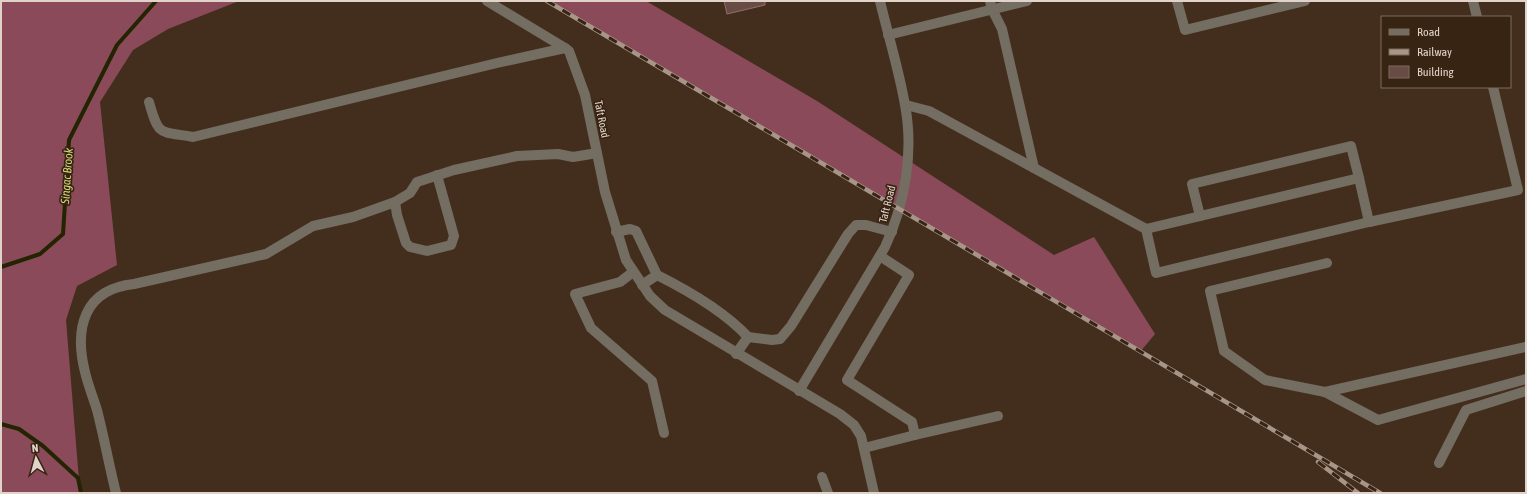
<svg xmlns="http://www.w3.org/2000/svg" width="1527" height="494" font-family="'Asap Condensed',sans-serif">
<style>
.forest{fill:#8b4a59}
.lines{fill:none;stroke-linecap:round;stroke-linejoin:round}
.stream{stroke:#232401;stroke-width:4}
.building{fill:#694b45;stroke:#907069}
.minor{stroke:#736d62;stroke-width:10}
.rail-casing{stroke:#a69588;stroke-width:4.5}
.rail{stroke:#382413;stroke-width:3;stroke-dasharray:9;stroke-linecap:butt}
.labels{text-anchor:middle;stroke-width:3.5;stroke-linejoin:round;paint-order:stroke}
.street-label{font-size:11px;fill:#e1d3c9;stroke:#382413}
.water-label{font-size:12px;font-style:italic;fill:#d1d677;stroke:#382413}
</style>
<rect width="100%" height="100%" fill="#432e1d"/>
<g class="forest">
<path d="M1 1H239L168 29 133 50 100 102 117 265 77 286 66 320 80 493H1Z"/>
<path d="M544 1H646L817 101 1054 255 1094 237 1155 334 1140 352Z"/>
</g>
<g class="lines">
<g class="stream">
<path d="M1 267 40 254 63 234 69 140 117 45 156 1"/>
<path d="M1 424 19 429 43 446 78 478 81 493"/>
</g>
</g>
<path class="building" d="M724 1H765V5L727 14Z"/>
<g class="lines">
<g class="minor">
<path d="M487 1 565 48"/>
<path d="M990 1 992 9 1002 29 1034 168"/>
<path d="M1177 1 1185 30 1305 1"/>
<path d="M1473 1 1477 17"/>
<path d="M888 35 1027 1"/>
<path d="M149 102C159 137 159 131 193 137L497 63 565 48 569 51 585 95 605 192 626 260 650 296 665 310 840 414 854 425 861 436 874 493"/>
<path d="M906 105 929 111 1146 229 1156 273 1369 222 1518 190 1493 87"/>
<path d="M395 202 397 215 406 243 410 247 427 251 451 245 454 236 437 175"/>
<path d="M1200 216 1192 184 1351 146 1359 178"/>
<path d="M1146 229 1359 178 1369 222"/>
<path d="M616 232 630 229 636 231 657 275"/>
<path d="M633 272 620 282 575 294 591 328 652 381 664 433"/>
<path d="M642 285 657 275C689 291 724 311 748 337"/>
<path d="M1526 347 1325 392 1378 420 1526 379"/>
<path d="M736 354 748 337 772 340 780 339 791 326 848 234 856 225H866L892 232"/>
<path d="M799 391 885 247C905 204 914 152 905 105 899 70 888 35 880 1"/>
<path d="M1325 392 1265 380 1224 351 1210 291 1327 263"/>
<path d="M915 435 998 416"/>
<path d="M864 448 915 435 912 422 847 380 909 275 880 256"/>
<path d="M1439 463 1466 410 1526 391"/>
<path d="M822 477 828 493"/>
<path d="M116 493C109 465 104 437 97 410 93 397 88 385 85 372 74 328 84 289 134 284L266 254 313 226 353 217 395 202 410 193 417 182 454 170 517 156 558 154 573 157 597 153"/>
</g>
<g class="rail-casing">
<g id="rail">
<path d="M547 1 1380 493"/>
<path d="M1318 462 1358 493"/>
</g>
</g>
<use href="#rail" class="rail"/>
</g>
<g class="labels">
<g class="street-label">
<text transform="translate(602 119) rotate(79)" y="4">Taft Road</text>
<text transform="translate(887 204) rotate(-76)" y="4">Taft Road</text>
</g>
<g class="water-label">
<text transform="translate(67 176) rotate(-86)" y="4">Singac Brook</text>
</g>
</g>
<rect width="1527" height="494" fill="none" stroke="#e1d3c9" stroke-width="4"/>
<rect x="1381" y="16" width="130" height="72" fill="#382413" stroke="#7c6a5c"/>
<rect x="1389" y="29" width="20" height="6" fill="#736d62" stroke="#7c6a5c"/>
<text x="1417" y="36" font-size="12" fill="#e1d3c9">Road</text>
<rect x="1389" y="49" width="20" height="6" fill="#a69588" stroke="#7c6a5c"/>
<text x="1417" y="56" font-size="12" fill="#e1d3c9">Railway</text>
<rect x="1389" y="66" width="20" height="12" fill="#694b45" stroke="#7c6a5c"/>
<text x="1417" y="76" font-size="12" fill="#e1d3c9">Building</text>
<g transform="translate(36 458) rotate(354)" stroke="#382413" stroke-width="3" paint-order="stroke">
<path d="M0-3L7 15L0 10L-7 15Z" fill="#e1d3c9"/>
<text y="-6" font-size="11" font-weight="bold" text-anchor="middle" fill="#e1d3c9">N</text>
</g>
</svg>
